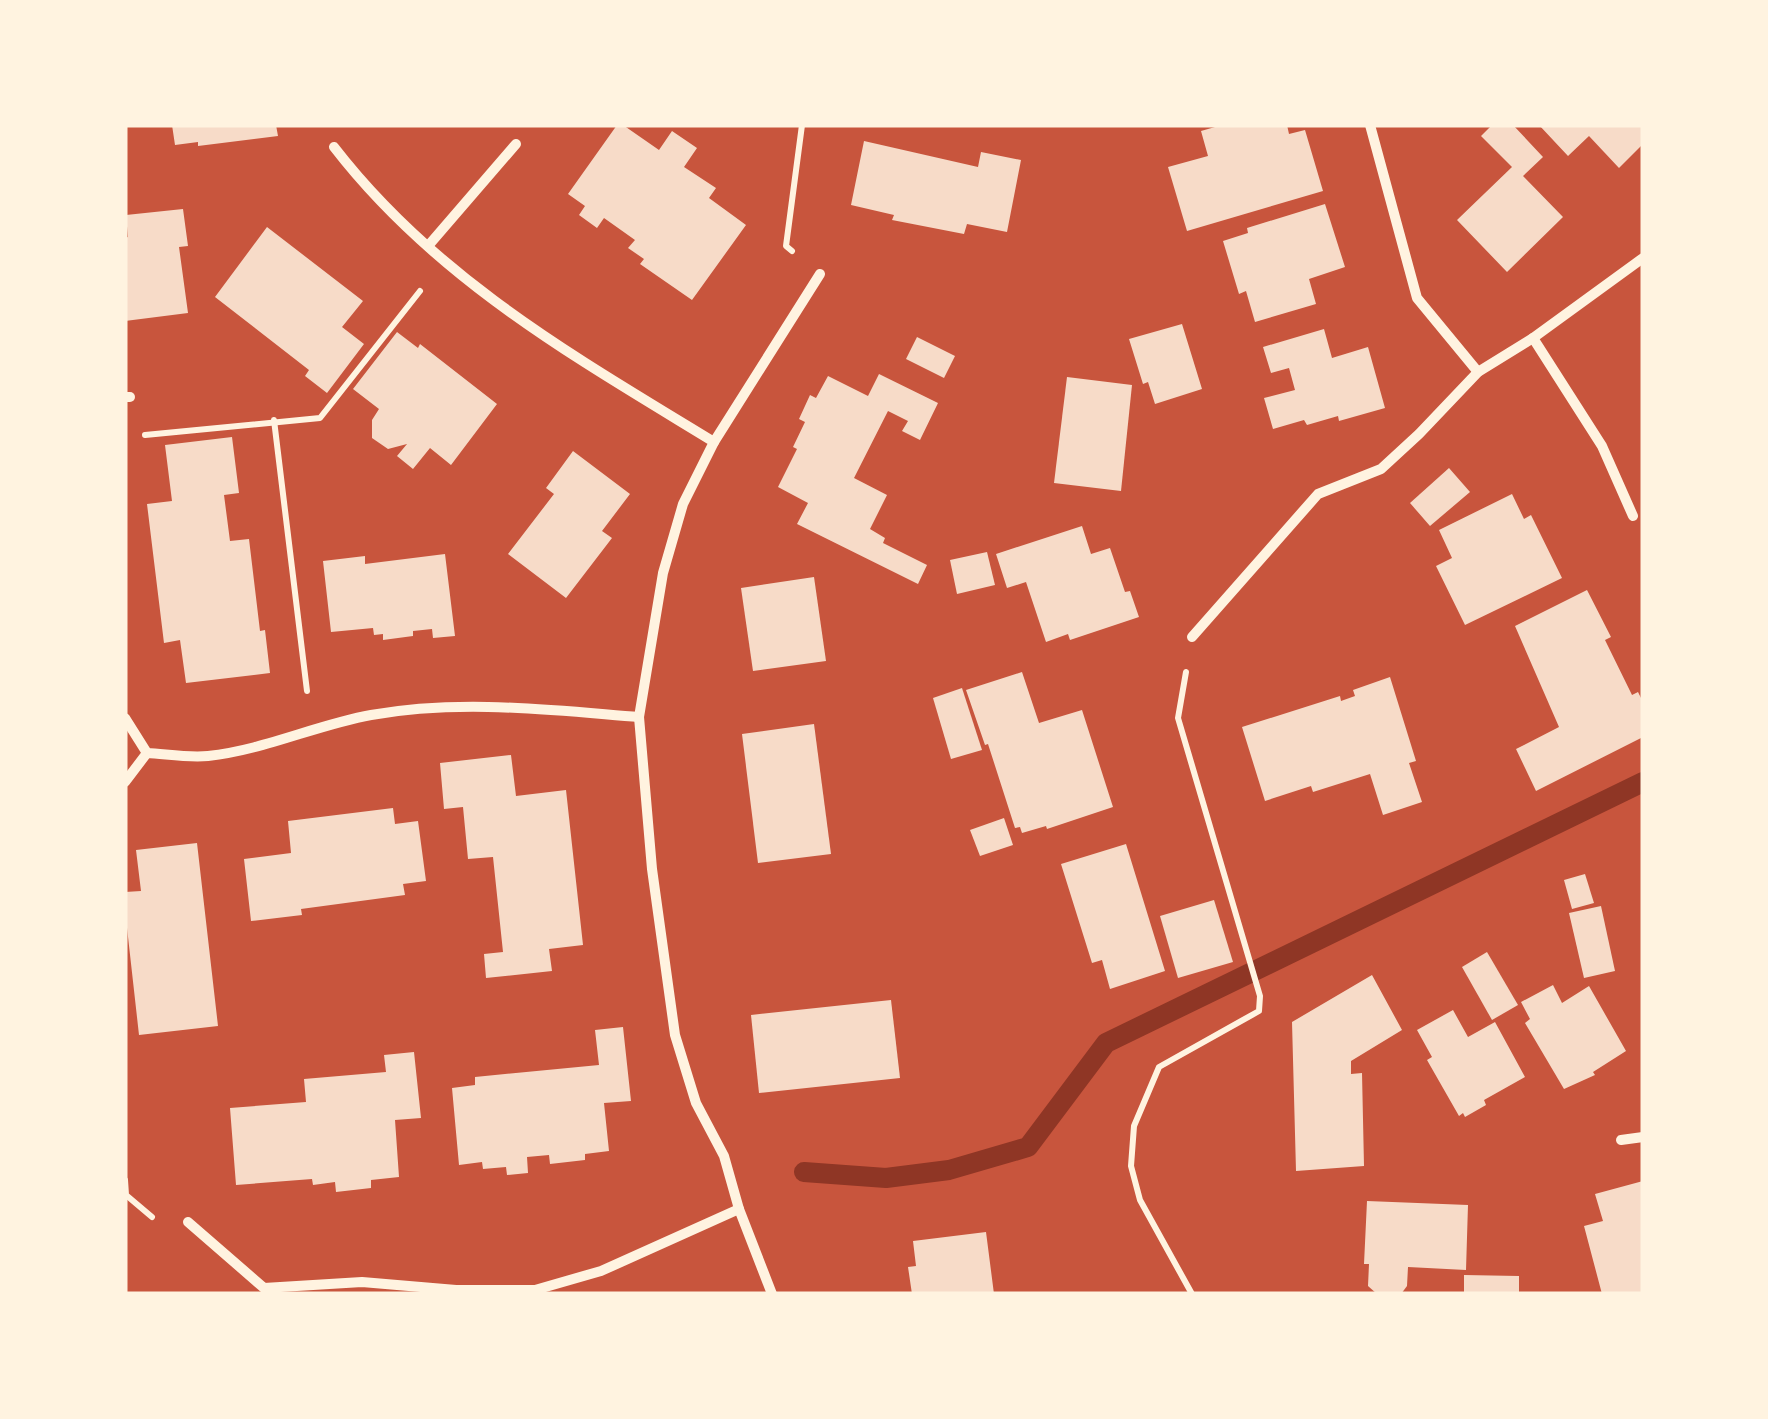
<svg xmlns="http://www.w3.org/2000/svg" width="1768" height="1419" font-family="'Nunito Sans',sans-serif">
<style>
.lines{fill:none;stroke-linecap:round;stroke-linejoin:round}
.stream{stroke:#8f3625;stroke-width:20}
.building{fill:#f7dbc8}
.path{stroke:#fff3e0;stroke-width:6}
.minor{stroke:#fff3e0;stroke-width:10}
</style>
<rect width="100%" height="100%" fill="#c8553d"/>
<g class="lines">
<path class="stream" d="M804 1172 886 1178 949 1170 1028 1147 1106 1043 1643 782"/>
</g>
<g class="building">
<path d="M172 125H276L278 136 198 146V142L175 145Z"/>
<path d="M617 125H623L659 150 672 131 697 148 684 167 716 188 709 198 746 225 692 300 640 264 644 259 628 248 635 240 604 218 597 228 579 215 585 206 568 194Z"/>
<path d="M1222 125H1287L1289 134 1305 130 1323 191 1187 231 1168 167 1208 156 1201 131Z"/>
<path d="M1492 125H1513L1543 157 1523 176 1563 217 1507 272 1457 220 1512 167 1481 136Z"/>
<path d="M1539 125H1643V144L1619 168 1589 136 1568 156Z"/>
<path d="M864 141 978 167 981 152 1021 160 1007 232 967 224 964 234 892 220 894 215 851 205Z"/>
<path d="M1325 204 1345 267 1309 279 1316 304 1255 322 1246 291 1239 294 1223 241 1248 233 1247 228Z"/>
<path d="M183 209 188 246 179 247 188 313 125 321V238L128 237 126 215Z"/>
<path d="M267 227 363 301 342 327 364 344 327 393 305 376 309 370 215 297Z"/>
<path d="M1182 324 1202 389 1155 404 1148 382 1143 384 1129 339Z"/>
<path d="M1324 329 1332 358 1368 347 1385 408 1339 421 1338 416 1307 425 1304 420 1273 429 1264 398 1295 390 1289 368 1271 373 1263 347Z"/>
<path d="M397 332 418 348 420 344 497 404 451 465 430 448 413 469 397 456 407 444 388 449 372 438V420L379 409 353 389Z"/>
<path d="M917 337 955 356 944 378 906 359Z"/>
<path d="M879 374 938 403 920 440 902 431 908 421 888 411 854 478 887 495 870 529 885 538 883 543 927 565 918 584 797 524 808 503 778 487 797 449 793 447 805 422 799 419 810 395 816 398 828 376 868 396Z"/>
<path d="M1067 377 1132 385 1121 491 1054 483Z"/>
<path d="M232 437 239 493 224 495 230 541 249 539 260 631 265 630 270 673 186 683 180 640 164 643 147 504 172 501 165 445Z"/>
<path d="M573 451 630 494 602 531 612 538 566 598 508 554 554 494 546 488Z"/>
<path d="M1449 468 1470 492 1430 526 1410 503Z"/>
<path d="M1512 494 1524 519 1531 515 1562 578 1465 625 1436 566 1452 558 1439 530Z"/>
<path d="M1082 526 1091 554 1110 548 1125 592 1130 591 1139 617 1070 640 1068 634 1046 642 1026 582 1007 588 996 554Z"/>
<path d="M987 552 995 585 957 594 950 560Z"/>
<path d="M445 554 455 636 433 638 432 629 413 631V636L383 640V634L374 635 373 628 331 632 323 561 365 556V564Z"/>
<path d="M814 577 826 661 753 671 741 588Z"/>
<path d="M1587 590 1611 637 1605 640 1632 695 1638 692 1643 702V737L1536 791 1516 749 1559 727 1515 626Z"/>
<path d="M1022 672 1039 723 1082 710 1113 807 1047 829 1046 826 1022 833 1020 827 1015 828 988 744 985 745 966 690Z"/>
<path d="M1390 677 1416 761 1409 763 1422 802 1383 815 1370 774 1313 792 1311 786 1265 801 1242 727 1340 696 1341 701 1355 696 1353 690Z"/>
<path d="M962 688 982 750 951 759 933 698Z"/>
<path d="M814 724 831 854 758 863 742 734Z"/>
<path d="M511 755 516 796 566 790 583 945 549 949 552 971 486 978 484 954 503 952 493 857 468 859 463 807 444 809 440 763Z"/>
<path d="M393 808 395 824 418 821 426 881 403 884 405 895 301 909 302 915 251 921 244 859 291 853 288 821Z"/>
<path d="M1004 818 1013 845 980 856 970 830Z"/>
<path d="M197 843 218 1026 139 1035 125 910V892L141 891 136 850Z"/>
<path d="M1126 844 1165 971 1110 989 1102 960 1092 963 1061 864Z"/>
<path d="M1585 874 1594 903 1572 909 1564 880Z"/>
<path d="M1214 900 1233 962 1178 978 1160 916Z"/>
<path d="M1601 906 1615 971 1584 978 1569 913Z"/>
<path d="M1487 952 1518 1005 1492 1020 1462 967Z"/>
<path d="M1372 975 1402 1030 1351 1061V1074L1362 1073 1364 1166 1296 1171 1292 1022Z"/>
<path d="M1553 985 1562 1003 1589 986 1626 1051 1593 1072 1595 1075 1564 1089 1525 1023 1530 1019 1521 1002Z"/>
<path d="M891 1000 900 1078 759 1093 751 1015Z"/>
<path d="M1453 1010 1468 1037 1495 1022 1525 1077 1484 1100 1486 1105 1465 1117 1463 1113 1459 1116 1427 1060 1432 1057 1417 1030Z"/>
<path d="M623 1027 631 1101 604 1103 609 1151 585 1154V1160L550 1164 549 1155 527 1157 528 1173 507 1175 506 1167 483 1169 482 1162 459 1165 452 1088 475 1085V1077L599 1065 595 1030Z"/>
<path d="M414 1052 421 1118 395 1120 399 1177 371 1180V1188L336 1192 335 1182 313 1185 312 1179 236 1185 230 1108 306 1102 304 1079 386 1072 384 1055Z"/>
<path d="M1643 1181V1294H1602L1584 1226 1603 1221 1595 1194Z"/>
<path d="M1367 1201 1468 1205 1466 1270 1408 1267 1407 1286 1401 1294H1377L1368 1286 1369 1264H1364Z"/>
<path d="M986 1232 994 1294H912L908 1267 916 1266 913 1241Z"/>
<path d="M1464 1275 1519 1276V1294H1464Z"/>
</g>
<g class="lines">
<g class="path">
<path d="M792 251 786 246 802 125"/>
<path d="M274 420 307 691"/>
<path d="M145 435 320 418 420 291"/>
<path d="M1186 672 1178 718 1260 996 1259 1011 1159 1067 1134 1126 1131 1166 1140 1200 1192 1294"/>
<path d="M125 1180 126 1195 152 1217"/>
</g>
<g class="minor">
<path d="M1370 125 1417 298 1478 372"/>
<path d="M334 147C436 279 575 357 714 442L683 504 663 573 639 717 652 869 675 1035 696 1103 724 1156 739 1209 772 1294"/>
<path d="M428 246 516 144"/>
<path d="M1533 338 1602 446 1633 516"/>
<path d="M125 397H130"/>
<path d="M714 442 820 274"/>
<path d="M1192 637 1318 494 1381 469 1419 434 1478 372 1533 338 1643 258"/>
<path d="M125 718 147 753C166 754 188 758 208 756 264 750 316 725 371 715 460 699 550 710 639 717"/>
<path d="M125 782 147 753"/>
<path d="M1621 1140 1643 1137"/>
<path d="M188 1222 264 1288 362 1282 456 1290H535L601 1271 739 1209"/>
</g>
</g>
<rect width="1768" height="1419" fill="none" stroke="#fff3e0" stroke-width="255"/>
</svg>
